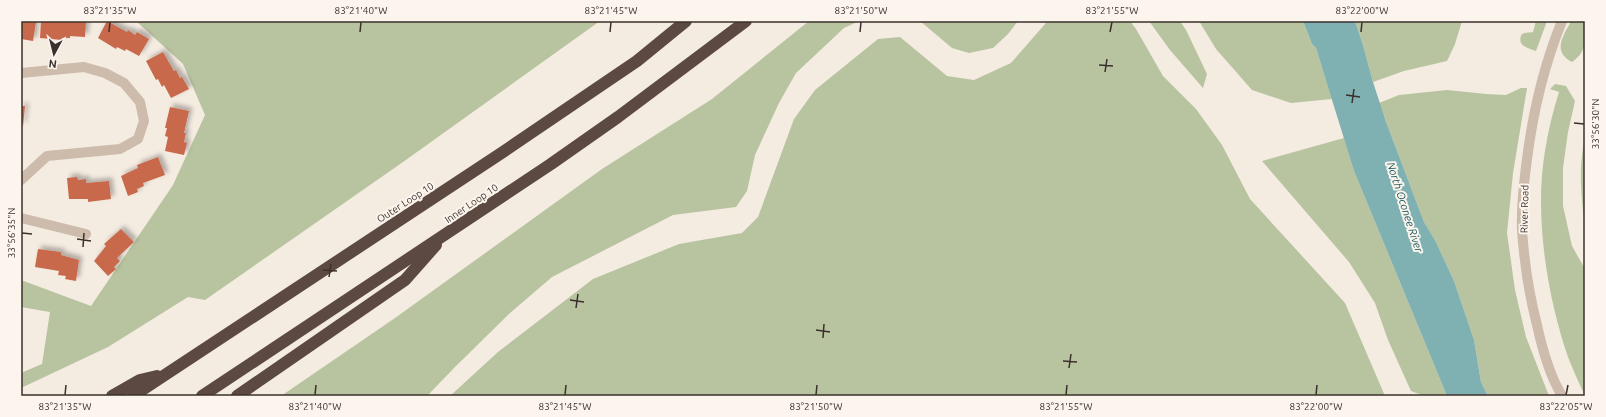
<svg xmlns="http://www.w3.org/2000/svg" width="1606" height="417" font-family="Ubuntu,sans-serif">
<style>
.green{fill:#b8c4a0}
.water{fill:#7fb0b2}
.building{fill:#c8694b;filter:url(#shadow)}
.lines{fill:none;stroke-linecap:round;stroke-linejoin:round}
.minor{stroke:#cdbbac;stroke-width:10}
.motorway{stroke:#5c4a42;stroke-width:12}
.ticks{fill:none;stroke:#3b302b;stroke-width:1.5}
.labels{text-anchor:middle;stroke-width:4;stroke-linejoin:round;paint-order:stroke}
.street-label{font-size:10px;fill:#3b302b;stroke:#fbf5ee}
.water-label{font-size:11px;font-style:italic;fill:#1f5a5e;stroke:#fbf5ee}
.neatline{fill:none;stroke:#3b302b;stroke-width:1.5}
.ticks-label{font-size:10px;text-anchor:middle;fill:#3b302b}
</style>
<defs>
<filter id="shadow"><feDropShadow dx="3.5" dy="-3.5" stdDeviation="2" flood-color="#0004"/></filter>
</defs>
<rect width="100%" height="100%" fill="#f4ebe1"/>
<g class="green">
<path d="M136 21H600L403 162 205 300 188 297 108 347 21 388V373L42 364 50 312 21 307V280L91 306 173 185 205 115 183 64Z"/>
<path d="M809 21H859L844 28 796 73 779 103 755 155 747 191 736 207 673 215 552 277 510 313 455 367 427 396H281L395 318 602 169 712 99Z"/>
<path d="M920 21H1018L1008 34 993 48 969 53 952 48Z"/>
<path d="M1046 21H1130L1136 29 1163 76 1196 109 1222 145 1250 199 1345 303 1385 396H450L498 352 593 279 679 244 742 233 758 217 794 119 815 90 878 39 900 37 947 76 974 80 1011 63 1045 24Z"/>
<path d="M1149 21H1180L1186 30 1207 74 1203 88 1170 50Z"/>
<path d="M1199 21H1303L1312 44 1316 48 1332 99 1291 103 1252 90 1216 49Z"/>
<path d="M1355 21H1462L1455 44 1447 61 1404 71 1373 82 1363 45Z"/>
<path d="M1536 21H1547L1536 51C1527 48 1516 45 1522 34 1526 32 1529 33 1533 32Z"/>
<path d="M1571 21H1585C1585 39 1588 51 1572 62 1552 51 1563 37 1571 21Z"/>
<path d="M1555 84 1566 86 1575 101 1568 132 1563 168V206L1572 246 1585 269V396C1579 383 1573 370 1568 357 1547 296 1534 215 1545 151 1548 131 1553 111 1559 92L1550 89Z"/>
<path d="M1521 88H1527L1513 173 1507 233 1515 290 1526 337 1549 396H1488L1481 382 1474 340 1454 281 1435 240 1424 222 1379 103 1399 95 1447 90 1486 94 1506 95Z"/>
<path d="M1344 138 1354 171 1447 396H1424L1411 391 1388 340 1375 303 1349 262 1262 161Z"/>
<path d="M1585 138V226C1581 197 1578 167 1585 138Z"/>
</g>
<path class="water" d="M1303 21H1355L1363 45 1373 82 1385 119 1424 222 1435 240 1454 281 1474 340 1481 382 1488 396H1447L1354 171 1316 48 1312 44Z"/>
<g class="building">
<path d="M21 21 36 22 33 41 21 39Z"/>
<path d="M41 21H86L85 37 70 36V38H62V40L40 38Z"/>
<path d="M107 21 127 32 128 30 135 35 137 32 149 39 139 56 126 49 125 51 117 47 116 49 98 38Z"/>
<path d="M163 52 174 71 176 70 180 78 182 77 189 89 171 98 164 85 162 87 158 79 156 80 146 61Z"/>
<path d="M21 106H25L23 126 21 125Z"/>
<path d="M170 107 189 111 184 133H186L184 142 187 143 184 155 165 151 168 137 165 136 167 128H165Z"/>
<path d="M158 157 165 175 143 183 144 186 137 189 138 192 128 196 121 176 138 168 137 165Z"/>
<path d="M77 177 78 180 86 179V183L109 181 111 199 88 202V199H69L67 178Z"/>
<path d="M121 229 134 242 117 258 120 261 114 267 116 269 108 276 94 261 106 246 104 244Z"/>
<path d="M38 249 61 252V255L79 260 76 281 65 279 66 276 58 275 59 271 35 267Z"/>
</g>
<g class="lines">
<g class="minor">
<path d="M1562 21C1544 65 1533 112 1527 159 1524 182 1521 205 1522 229 1524 261 1529 294 1537 325 1542 348 1550 376 1562 396"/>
<path d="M21 73 84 67 105 73 124 83 140 102 144 121 138 139 120 149 47 156 21 180"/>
<path d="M21 218 86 234"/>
</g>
<g class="motorway">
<path d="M112 396 140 380 157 376"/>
<path d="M133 396 503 152 637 61 686 21"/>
<path d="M202 396 551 164 618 117 746 21"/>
<path d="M237 396 405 280 436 245"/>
</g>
</g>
<path class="ticks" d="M109 32 110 22M360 32 361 22M610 32 611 22M860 32 861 22M1110 32 1112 22M1361 32 1362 22M1099 65 1113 66M1105 72 1107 59M1346 95 1360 97M1352 103 1354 89M1574 123 1584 124M22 233 32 234M77 239 91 241M83 247 84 233M323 270 337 271M329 277 331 264M570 300 584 302M576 308 578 294M816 330 830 332M823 338 824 324M1063 361 1077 362M1069 368 1071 354M65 395 66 385M315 395 316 385M565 395 566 385M816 395 817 385M1066 395 1067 385M1316 395 1317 385M1566 395 1568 385"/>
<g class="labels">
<g class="street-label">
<text transform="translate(405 202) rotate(-33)" y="4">Outer Loop 10</text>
<text transform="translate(471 203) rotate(-34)" y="4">Inner Loop 10</text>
<text transform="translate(1524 209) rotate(-89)" y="4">River Road</text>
</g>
<g class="water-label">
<text transform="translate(1405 207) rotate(72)" y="4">North Oconee River</text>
</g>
</g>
<rect width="1606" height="417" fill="none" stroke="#fbf5ee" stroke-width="44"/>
<g transform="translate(54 54) rotate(187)" stroke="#fbf5ee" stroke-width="3" paint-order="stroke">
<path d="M0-3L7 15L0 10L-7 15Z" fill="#3b302b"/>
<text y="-6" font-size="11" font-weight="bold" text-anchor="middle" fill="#3b302b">N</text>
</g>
<rect x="22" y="22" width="1562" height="373" class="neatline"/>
<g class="ticks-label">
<text x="110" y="14">83°21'35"W</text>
<text x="361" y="14">83°21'40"W</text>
<text x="611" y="14">83°21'45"W</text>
<text x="861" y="14">83°21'50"W</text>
<text x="1112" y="14">83°21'55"W</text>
<text x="1362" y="14">83°22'00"W</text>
<text transform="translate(1595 124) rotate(-90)" y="4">33°56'30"N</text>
<text transform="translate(11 233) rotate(-90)" y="4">33°56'35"N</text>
<text x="65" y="410">83°21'35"W</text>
<text x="315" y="410">83°21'40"W</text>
<text x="565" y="410">83°21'45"W</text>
<text x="816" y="410">83°21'50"W</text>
<text x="1066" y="410">83°21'55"W</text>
<text x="1316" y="410">83°22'00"W</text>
<text x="1566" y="410">83°22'05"W</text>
</g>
</svg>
